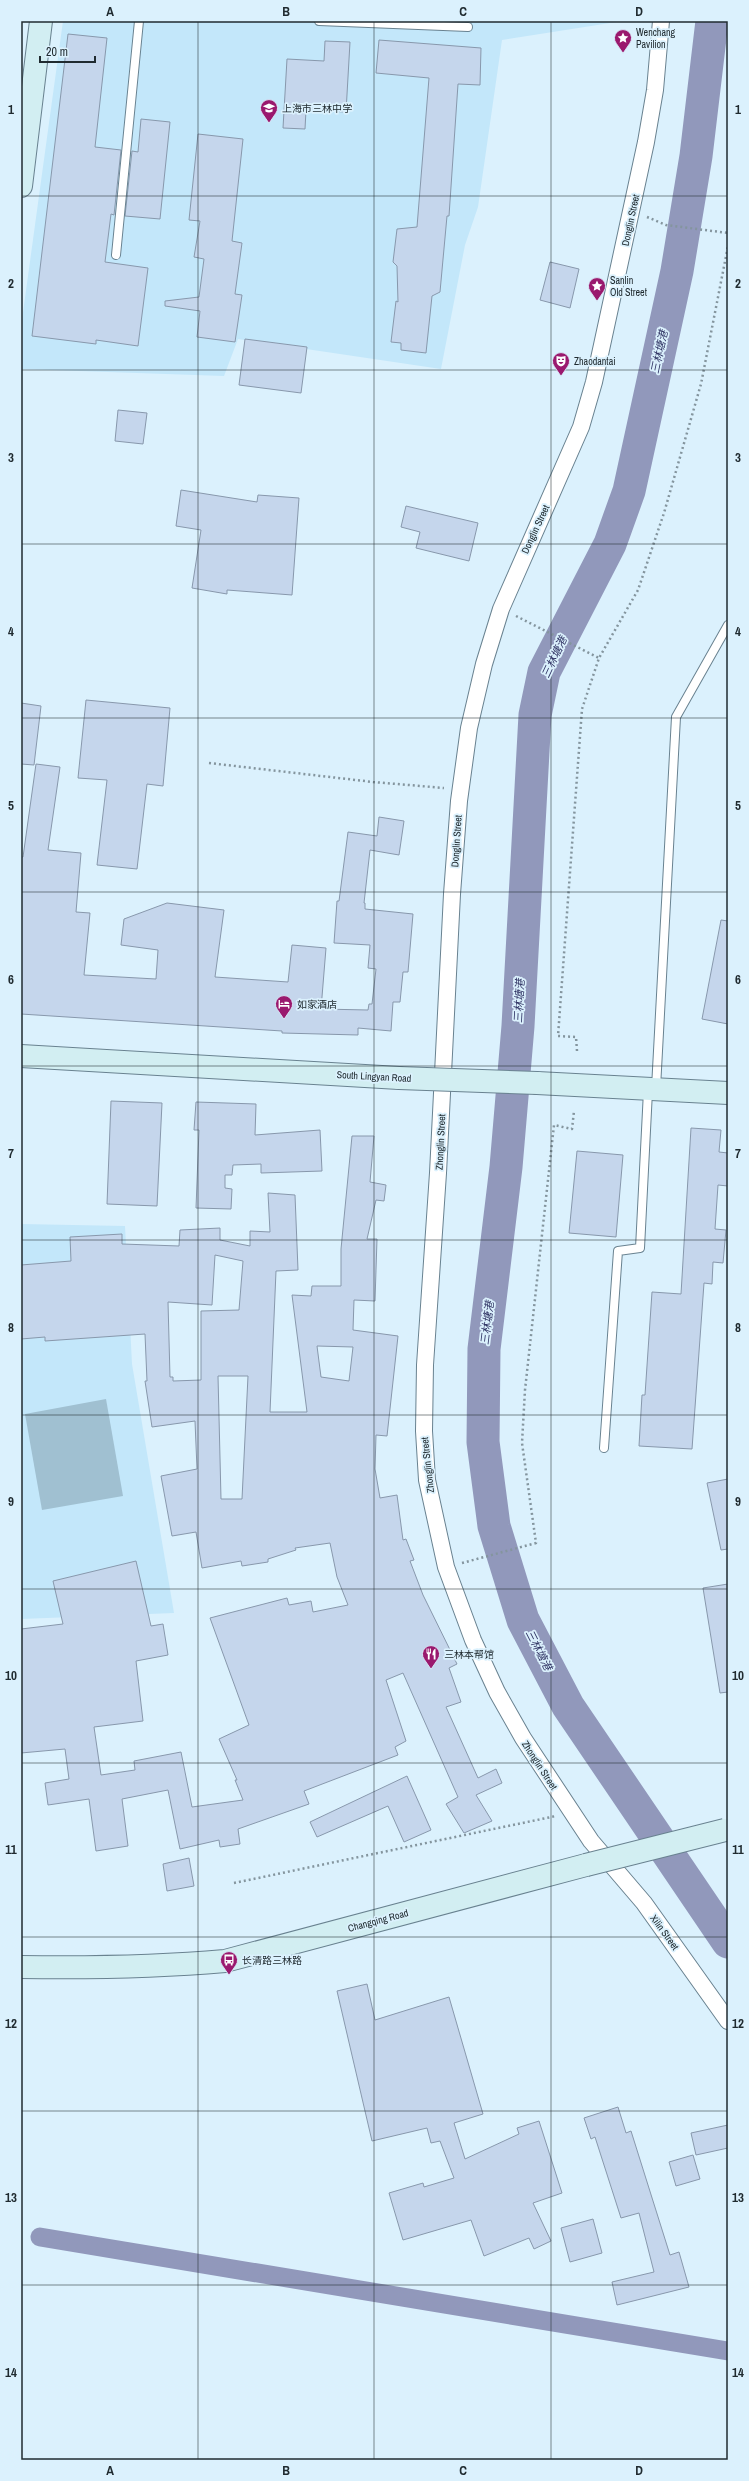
<svg xmlns="http://www.w3.org/2000/svg" width="749" height="2481" font-family="'Archivo Narrow','Noto Sans SC',sans-serif">
<style>
.built{fill:#c3e7fa}
.pitch{fill:#a0c0d1}
.lines{fill:none;stroke-linecap:round;stroke-linejoin:round}
.canal{stroke:#9198bb;stroke-width:19}
.river{stroke:#9198bb;stroke-width:33}
.building{fill:#c5d6ec;stroke:#8898ac;fill-rule:evenodd}
.lane-casing{stroke:#698290;stroke-width:10}
.street-casing{stroke:#698290;stroke-width:18}
.secondary-casing{stroke:#698290;stroke-width:24}
.path{stroke:#84959e;stroke-width:2.5;stroke-dasharray:2 3;stroke-linecap:butt}
.lane{stroke:#fff;stroke-width:8}
.street{stroke:#fff;stroke-width:16}
.secondary{stroke:#d2eef2;stroke-width:22}
.secondary-bridge-casing{stroke:#698290;stroke-width:24;stroke-linecap:butt}
.secondary-bridge{stroke:#d2eef2;stroke-width:22}
.grid{fill:none;stroke:#202b30;stroke-width:1;stroke-opacity:0.55}
.labels{text-anchor:middle;stroke-width:3.5;stroke-linejoin:round;paint-order:stroke}
.poi-label{font-size:10px;fill:#202b30;stroke:#dbf1fd;text-anchor:start}
.street-label{font-size:10px;fill:#202b30;stroke:#dbf1fd}
.water-label{font-size:11px;font-style:italic;fill:#303464;stroke:#dbf1fd}
.neatline{fill:none;stroke:#202b30;stroke-width:1.5}
.grid-label{font-size:13px;text-anchor:middle;font-weight:bold;fill:#202b30}
</style>
<rect width="100%" height="100%" fill="#dbf1fd"/>
<g class="built">
<path d="M63 21H623L502 40 478 207 465 245 441 369 238 339 224 376 21 369V327Z"/>
<path d="M21 1224 125 1226 132 1364 174 1613 21 1619Z"/>
</g>
<path class="pitch" d="M106 1399 123 1496 42 1510 25 1414Z"/>
<g class="lines">
<path class="canal" d="M40 2237 728 2351"/>
<path class="river" d="M712 21 696 156 677 271 629 491 610 544 544 672 535 715 518 1026 506 1167 484 1349 483 1442 494 1526 523 1620 568 1706 728 1942"/>
</g>
<g class="building">
<path d="M68 34 107 38 95 147 121 150 114 215 111 214 105 262 148 268 138 346 96 340V344L32 336Z"/>
<path d="M379 40 481 48 480 85 458 84 449 216H447L440 292 432 296 426 353 401 350V343L391 342 396 301 398 302 397 266 393 262 397 229 417 227 429 78 376 73Z"/>
<path d="M325 41 350 42 346 112 306 110 305 129 283 128 287 59 324 61Z"/>
<path d="M141 119 170 122 160 219 125 216 132 151 138 152Z"/>
<path d="M198 134 243 139 232 241 242 243 235 294 242 295 235 342 197 337 200 311 165 306V301L199 297 204 259 194 257 200 221 189 220Z"/>
<path d="M550 262 579 269 570 308 540 300Z"/>
<path d="M245 339 307 347 301 393 239 385Z"/>
<path d="M118 410 147 413 143 444 115 441Z"/>
<path d="M181 490 257 502 258 495 299 498 292 595 227 590V594L192 588 201 530 176 526Z"/>
<path d="M406 506 478 523 469 561 416 548 420 532 401 527Z"/>
<path d="M86 700 170 708 163 786 147 784 137 869 97 865 107 780 78 778Z"/>
<path d="M21 703 41 706 34 765 21 764Z"/>
<path d="M36 764 60 767 48 850 81 853 76 912 90 913 84 975 156 979 158 950 121 945 124 919 167 903 224 910 215 977 288 982 292 945 326 948 321 1009 368 1010 369 1004H372L376 969 368 968 370 945 334 943 337 901H339L348 832 377 836 379 817 404 821 399 855 370 850 364 903H365V909L413 914 408 972H403L400 1002H393L391 1031 358 1028V1035L282 1033V1031L21 1014V857H23Z"/>
<path d="M721 920 728 921V1024L702 1019Z"/>
<path d="M111 1101 162 1103 157 1206 107 1204Z"/>
<path d="M196 1102 256 1104 255 1135 320 1130 322 1171 261 1173V1164L233 1165 232 1175H225V1188L232 1189 231 1209 196 1208 199 1130H194Z"/>
<path d="M691 1128 721 1130 719 1152 728 1153V1186L718 1185 715 1229 726 1230 723 1263 713 1262 712 1284 704 1283 692 1449 639 1446 642 1395H645L652 1292 681 1294Z"/>
<path d="M352 1136H374L370 1182 386 1185 384 1201 376 1200 367 1239H377L375 1301 354 1300 353 1330 398 1336 387 1436 376 1435 375 1469 380 1498 397 1495 403 1540 406 1539 414 1560 410 1561 423 1595 457 1664 449 1668 461 1702 446 1707 478 1778 496 1769 502 1783 476 1795 492 1821 464 1833 446 1804 458 1797 403 1673 386 1680 406 1741 395 1747 398 1755 304 1791 309 1804 238 1829 240 1844 220 1847 219 1840 180 1849 168 1790 122 1799 128 1846 96 1851 89 1799 48 1805 45 1783 69 1779 65 1749 21 1753V1629L63 1624 53 1581 136 1561 151 1626 163 1624 168 1655 136 1661 143 1721 94 1727 101 1775 135 1770 134 1761 181 1752 192 1807 243 1800 235 1780H237L219 1739 249 1725 210 1618 287 1598 289 1605 311 1601 313 1612 348 1605 337 1577 330 1543 295 1548 296 1550 268 1559V1562L242 1566 241 1561 202 1568 196 1532 172 1536 161 1476 197 1469 195 1421 152 1427 145 1381H147L145 1334 45 1341V1337L21 1339V1265L71 1261 70 1237 122 1234V1244L179 1246 180 1230 220 1228V1240L250 1246V1231L270 1232 268 1193 295 1195 298 1270 276 1271 270 1412H307L292 1295 311 1296 312 1286H341V1249ZM215 1255 243 1261 239 1310 201 1311V1380L173 1381V1377H170L168 1302 212 1305ZM317 1346 353 1347 349 1381 321 1377ZM218 1376H248L242 1499H221Z"/>
<path d="M577 1151 623 1155 616 1237 569 1233Z"/>
<path d="M728 1479V1549L721 1550 707 1483Z"/>
<path d="M728 1584V1692L720 1693 703 1588Z"/>
<path d="M407 1776 431 1830 404 1842 388 1806 317 1837 310 1822Z"/>
<path d="M189 1858 194 1886 167 1891 163 1864Z"/>
<path d="M367 1984 375 2020 449 1997 483 2114 454 2123 465 2159 519 2134 517 2128 539 2121 562 2193 533 2203 551 2241 534 2249 529 2238 484 2256 471 2220 403 2240 389 2193 423 2183 424 2187 454 2178 440 2141 431 2143 427 2128 372 2141 337 1991Z"/>
<path d="M618 2107 626 2133 631 2131 670 2255 679 2252 689 2287 617 2305 612 2282 654 2272 639 2213 621 2218 595 2137 591 2139 584 2118Z"/>
<path d="M728 2125V2148L696 2155 691 2133Z"/>
<path d="M693 2155 700 2179 676 2186 669 2162Z"/>
<path d="M593 2219 602 2253 570 2262 561 2228Z"/>
</g>
<g class="lines">
<g class="lane-casing">
<g id="lane">
<path d="M319 21 468 27"/>
<path d="M116 255 139 21"/>
<path d="M656 1088 676 717 728 625"/>
<path d="M604 1448 618 1251 640 1248 648 1091"/>
</g>
</g>
<g class="street-casing">
<path id="street" d="M661 21 655 90 646 142 594 382 581 427 501 609 484 664 469 728 459 801 452 894 438 1173 425 1365 424 1431 427 1480 446 1567 473 1640 497 1692 523 1738 591 1841 644 1903 728 2021"/>
</g>
<g class="secondary-casing">
<g id="secondary">
<path d="M21 186 41 21"/>
<path d="M21 1056 399 1078"/>
<path d="M537 1083 728 1093"/>
<path d="M21 1967C89 1968 157 1967 225 1961L586 1865"/>
</g>
</g>
<g class="path">
<path d="M647 217 666 225 728 233"/>
<path d="M516 616 599 658"/>
<path d="M209 763 373 782 444 788"/>
<path d="M577 1051 576 1037 558 1036 582 709 599 658 638 590 664 513 701 384 728 246"/>
<path d="M462 1563 536 1543 522 1443 525 1390 554 1125 572 1129 574 1111"/>
<path d="M234 1883 556 1816"/>
</g>
<use href="#lane" class="lane"/>
<use href="#street" class="street"/>
<use href="#secondary" class="secondary"/>
<g class="secondary-bridge-casing">
<g id="secondary-bridge">
<path d="M399 1078 537 1083"/>
<path d="M586 1865 725 1830"/>
</g>
</g>
<use href="#secondary-bridge" class="secondary-bridge"/>
</g>
<path class="grid" d="M198 21V2460M374 21V2460M551 21V2460M21 196H728M21 370H728M21 544H728M21 718H728M21 892H728M21 1066H728M21 1240H728M21 1415H728M21 1589H728M21 1763H728M21 1937H728M21 2111H728M21 2285H728"/>
<defs>
<g id="sight-pin" transform="scale(0.9)"><path d="M0 17L-7.5 6A9.5 9.5 0 1 1 7.5 6Z" fill="#9a196e" stroke="#dbf1fd"/><path d="M0-6L1.8-2.2L6-1.7L2.9 1.2L3.7 5.4L0 3.3L-3.7 5.4L-2.9 1.2L-6-1.7L-1.8-2.2Z" fill="#fff"/></g>
<g id="school-pin" transform="scale(0.9)"><path d="M0 17L-7.5 6A9.5 9.5 0 1 1 7.5 6Z" fill="#9a196e" stroke="#dbf1fd"/><path d="M0-5L7-2L0 1L-7-2ZM-4 1L0 2.5L4 1V4Q0 6-4 4Z" fill="#fff"/></g>
<g id="theatre-pin" transform="scale(0.9)"><path d="M0 17L-7.5 6A9.5 9.5 0 1 1 7.5 6Z" fill="#9a196e" stroke="#dbf1fd"/><path d="M-5-5.5Q0-4 5-5.5V0Q5 5 0 6Q-5 5-5 0ZM-3.3-2.5H-1v1.5H-3.3ZM1-2.5H3.3v1.5H1ZM-2.8 1Q0 5.5 2.8 1Z" fill="#fff"/></g>
<g id="hotel-pin" transform="scale(0.9)"><path d="M0 17L-7.5 6A9.5 9.5 0 1 1 7.5 6Z" fill="#9a196e" stroke="#dbf1fd"/><path d="M-6-4.5h1.5V1H6V5H4.5V3h-9V5H-6ZM-4 0a1.8 1.8 0 1 1 3.6 0ZM.5 0V-2.5h3Q6-2.5 6 0Z" fill="#fff"/></g>
<g id="restaurant-pin" transform="scale(0.9)"><path d="M0 17L-7.5 6A9.5 9.5 0 1 1 7.5 6Z" fill="#9a196e" stroke="#dbf1fd"/><path d="M-5-6h1v4h1v-4h1v4h1v-4h1v5L-1.5 .5V6h-2V.5L-5-1ZM5-6V6H3V1.5H1.5Q1.5-4 5-6Z" fill="#fff"/></g>
<g id="bus-pin" transform="scale(0.9)"><path d="M0 17L-7.5 6A9.5 9.5 0 1 1 7.5 6Z" fill="#9a196e" stroke="#dbf1fd"/><path d="M-5-6H5V4H4V6H2V4H-2V6H-4V4H-5ZM-3.5-4V0h7V-4ZM-3.5 1.2v1.5H-2V1.2ZM2 1.2v1.5H3.5V1.2Z" fill="#fff"/></g>
</defs>
<g fill-rule="evenodd">
<use href="#sight-pin" x="623" y="38"/>
<use href="#school-pin" x="269" y="108"/>
<use href="#sight-pin" x="597" y="286"/>
<use href="#theatre-pin" x="561" y="361"/>
<use href="#hotel-pin" x="284" y="1004"/>
<use href="#restaurant-pin" x="431" y="1654"/>
<use href="#bus-pin" x="229" y="1960"/>
</g>
<g class="labels">
<g class="poi-label">
<text x="636" y="36">Wenchang<tspan x="636" dy="12">Pavilion</tspan></text>
<text x="282" y="112">上海市三林中学</text>
<text x="610" y="284">Sanlin<tspan x="610" dy="12">Old Street</tspan></text>
<text x="574" y="365">Zhaodantai</text>
<text x="297" y="1008">如家酒店</text>
<text x="444" y="1658">三林本帮馆</text>
<text x="242" y="1964">长清路三林路</text>
</g>
<g class="street-label">
<text transform="translate(630 220) rotate(-78)" y="4">Donglin Street</text>
<text transform="translate(535 529) rotate(-65)" y="4">Donglin Street</text>
<text transform="translate(456 841) rotate(-86)" y="4">Donglin Street</text>
<text transform="translate(374 1076) rotate(3)" y="4">South Lingyan Road</text>
<text transform="translate(440 1142) rotate(-87)" y="4">Zhonglin Street</text>
<text transform="translate(427 1465) rotate(-96)" y="4">Zhonglin Street</text>
<text transform="translate(540 1765) rotate(57)" y="4">Zhonglin Street</text>
<text transform="translate(378 1920) rotate(-15)" y="4">Changqing Road</text>
<text transform="translate(665 1932) rotate(54)" y="4">Xilin Street</text>
</g>
<g class="water-label">
<text transform="translate(659 352) rotate(-78)" y="4">三林塘港</text>
<text transform="translate(554 657) rotate(-65)" y="4">三林塘港</text>
<text transform="translate(519 1001) rotate(-87)" y="4">三林塘港</text>
<text transform="translate(487 1323) rotate(-83)" y="4">三林塘港</text>
<text transform="translate(539 1650) rotate(63)" y="4">三林塘港</text>
</g>
</g>
<rect width="749" height="2481" fill="none" stroke="#dbf1fd" stroke-width="44"/>
<path d="M40 56v6h55v-6" fill="none" stroke="#202b30" stroke-width="2"/>
<text x="46" y="56" font-size="12" fill="#202b30" stroke="#dbf1fd" stroke-width="3" paint-order="stroke">20 m</text>
<rect x="22" y="22" width="705" height="2437" class="neatline"/>
<g class="grid-label">
<text x="110" y="16">A</text>
<text x="286" y="16">B</text>
<text x="463" y="16">C</text>
<text x="639" y="16">D</text>
<text x="11" y="114">1</text>
<text x="738" y="114">1</text>
<text x="11" y="288">2</text>
<text x="738" y="288">2</text>
<text x="11" y="462">3</text>
<text x="738" y="462">3</text>
<text x="11" y="636">4</text>
<text x="738" y="636">4</text>
<text x="11" y="810">5</text>
<text x="738" y="810">5</text>
<text x="11" y="984">6</text>
<text x="738" y="984">6</text>
<text x="11" y="1158">7</text>
<text x="738" y="1158">7</text>
<text x="11" y="1332">8</text>
<text x="738" y="1332">8</text>
<text x="11" y="1506">9</text>
<text x="738" y="1506">9</text>
<text x="11" y="1680">10</text>
<text x="738" y="1680">10</text>
<text x="11" y="1854">11</text>
<text x="738" y="1854">11</text>
<text x="11" y="2028">12</text>
<text x="738" y="2028">12</text>
<text x="11" y="2202">13</text>
<text x="738" y="2202">13</text>
<text x="11" y="2377">14</text>
<text x="738" y="2377">14</text>
<text x="110" y="2475">A</text>
<text x="286" y="2475">B</text>
<text x="463" y="2475">C</text>
<text x="639" y="2475">D</text>
</g>
</svg>
